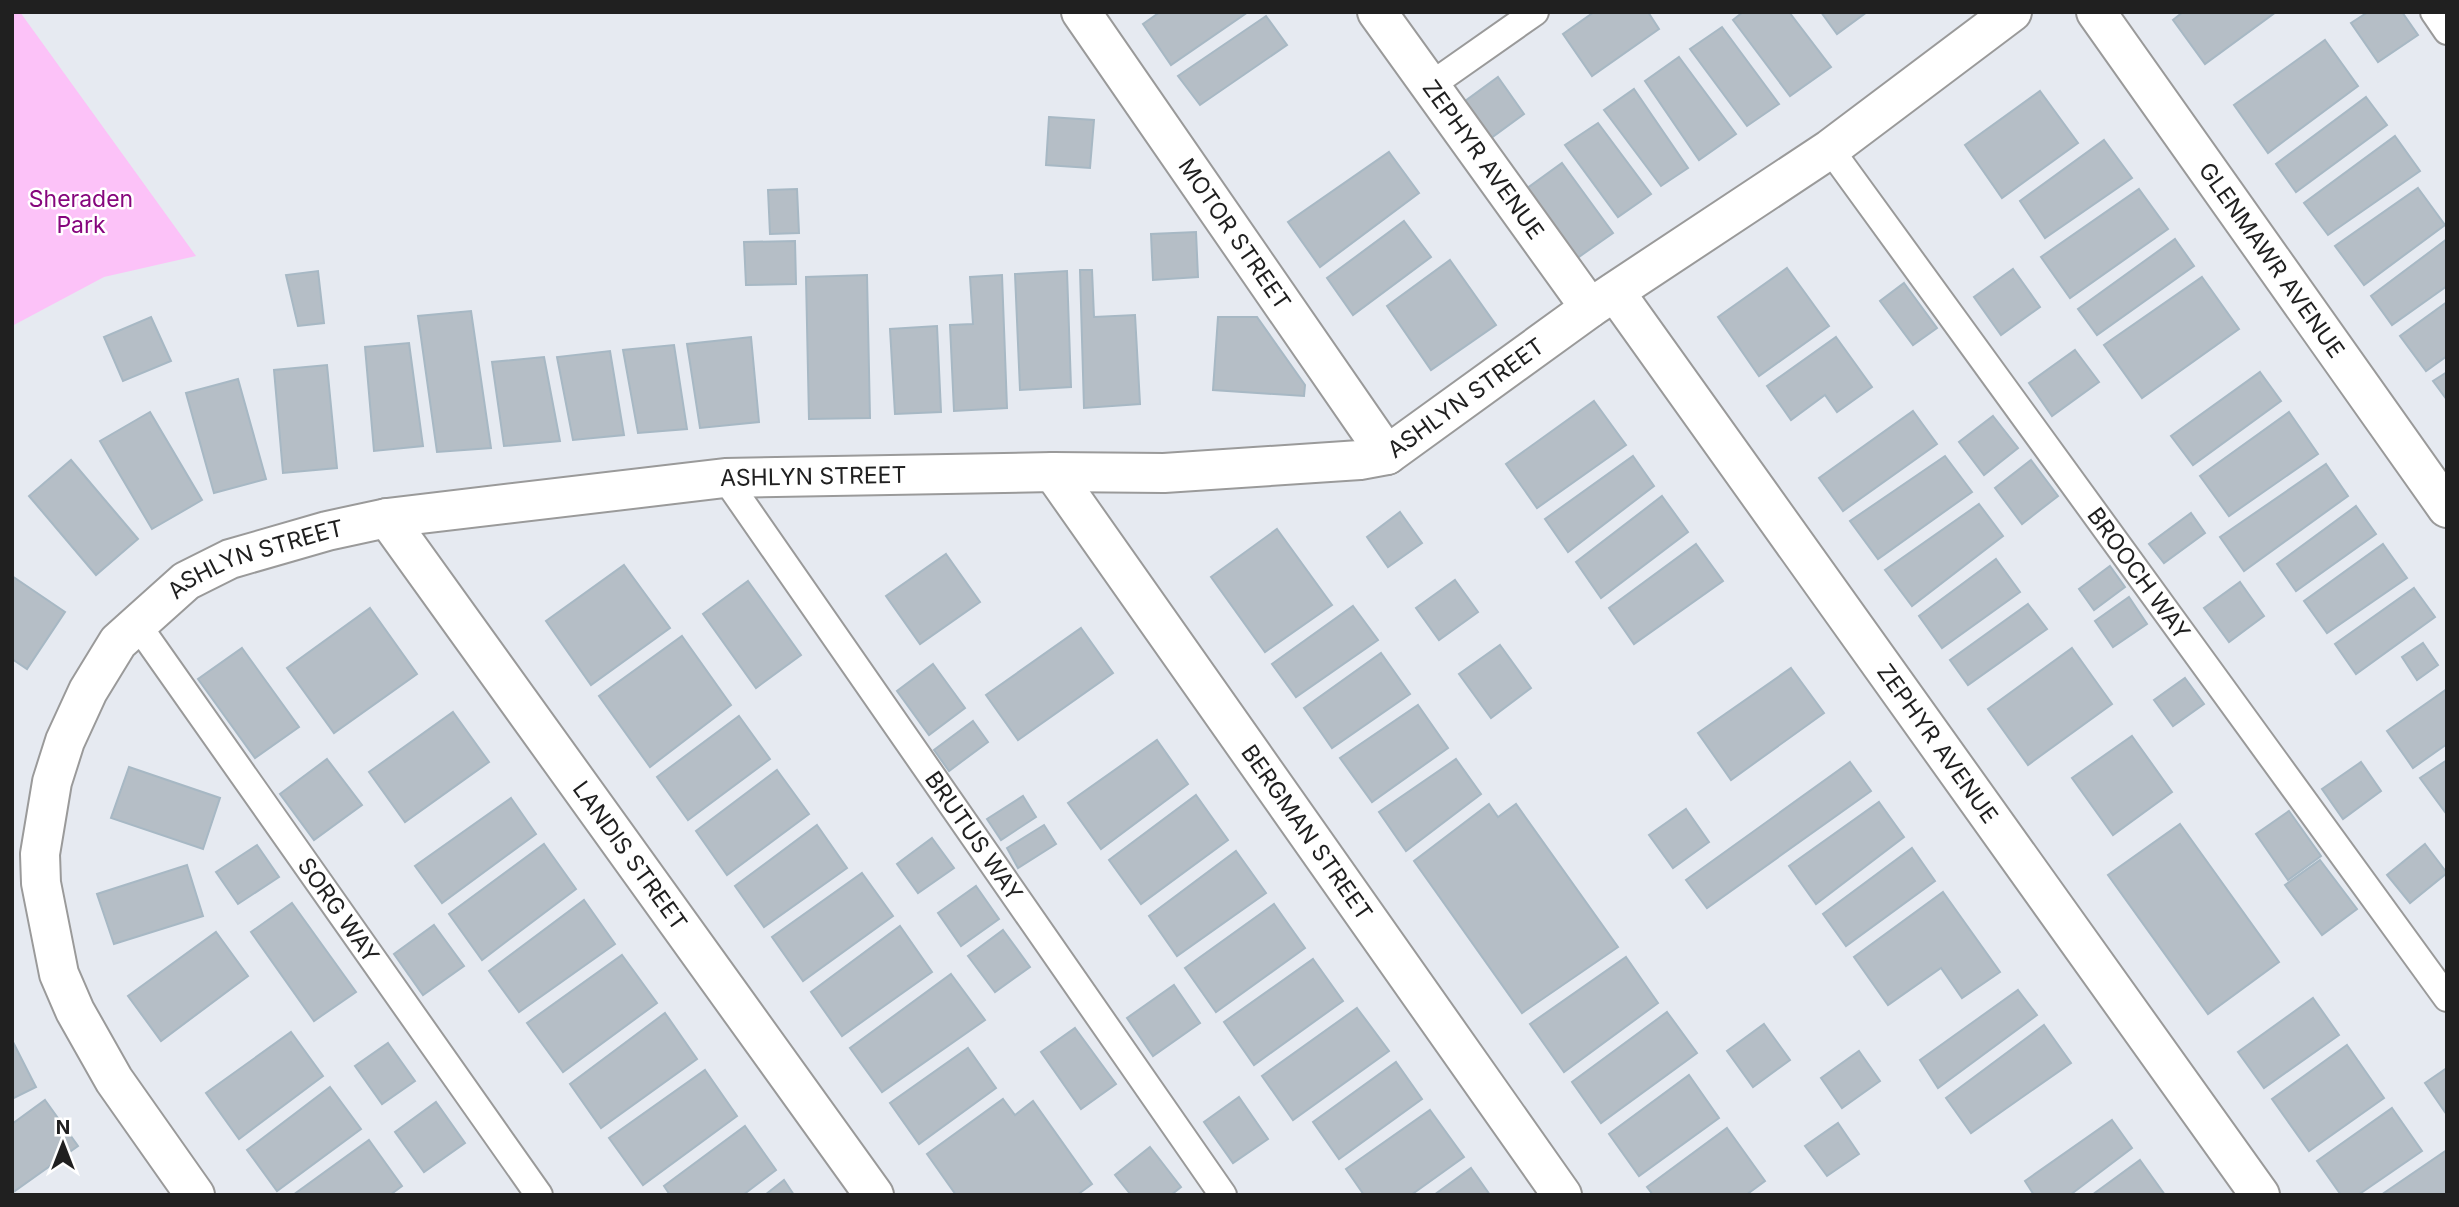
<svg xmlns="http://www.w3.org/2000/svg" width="2459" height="1207" font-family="Inter,sans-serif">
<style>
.park{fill:#fcc2f8}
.building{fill:#b5bec6;stroke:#a7b8c4;stroke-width:2}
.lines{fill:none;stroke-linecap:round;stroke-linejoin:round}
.lane-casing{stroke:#9a9a9a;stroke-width:30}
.street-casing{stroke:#9a9a9a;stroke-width:42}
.lane{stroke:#fff;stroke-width:26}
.street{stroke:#fff;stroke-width:38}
.labels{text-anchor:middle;stroke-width:5;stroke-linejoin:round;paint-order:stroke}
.street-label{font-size:23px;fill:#202020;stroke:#fff}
.park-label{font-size:23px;fill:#86067d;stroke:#fff}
</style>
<rect width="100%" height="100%" fill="#e6eaf1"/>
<path class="park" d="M12 12H20L196 256 104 277 12 326Z"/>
<g class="building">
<path d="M1160 12H1248L1171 65 1143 24Z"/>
<path d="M1594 12H1648L1659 29 1592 76 1563 34Z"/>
<path d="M1743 12H1789L1831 67 1790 96 1733 20Z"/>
<path d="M1821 12H1867L1837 34Z"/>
<path d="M2183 12H2276L2205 64 2173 20Z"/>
<path d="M2368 12H2402L2418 35 2378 62 2351 23Z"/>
<path d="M1266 16 1287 45 1200 105 1178 76Z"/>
<path d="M1722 27 1779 104 1747 126 1690 49Z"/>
<path d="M2325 40 2358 86 2268 153 2234 105Z"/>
<path d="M1679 57 1736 134 1699 160 1645 81Z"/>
<path d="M1498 77 1524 114 1487 141 1461 104Z"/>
<path d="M1634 89 1688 168 1661 186 1604 110Z"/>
<path d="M2040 91 2078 143 2002 198 1965 145Z"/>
<path d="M2366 97 2387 125 2296 192 2276 164Z"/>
<path d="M1049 117 1094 120 1090 168 1046 165Z"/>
<path d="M1598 123 1651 194 1618 217 1565 145Z"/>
<path d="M2395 136 2420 171 2328 235 2304 203Z"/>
<path d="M2104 140 2132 178 2045 238 2020 201Z"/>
<path d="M1389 152 1419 193 1320 267 1288 222Z"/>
<path d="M1562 163 1613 233 1576 259 1526 189Z"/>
<path d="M2418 188 2445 225 2364 285 2335 246Z"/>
<path d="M797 189 799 233 770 234 768 190Z"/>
<path d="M2139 189 2168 229 2070 298 2041 257Z"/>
<path d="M1404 221 1431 257 1353 315 1327 278Z"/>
<path d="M1196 232 1198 277 1153 280 1151 234Z"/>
<path d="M2175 239 2194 266 2097 335 2078 309Z"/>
<path d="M2447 239V286L2392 325 2371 296Z"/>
<path d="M795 241 796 284 746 285 744 242Z"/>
<path d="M1450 260 1496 325 1431 370 1387 306Z"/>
<path d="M1787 268 1829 326 1759 376 1718 317Z"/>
<path d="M2013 269 2040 307 2001 335 1974 297Z"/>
<path d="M1080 270H1092L1094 317 1135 315 1140 404 1084 408Z"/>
<path d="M318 271 324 323 298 326 286 275Z"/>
<path d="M1067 271 1071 387 1020 390 1015 274Z"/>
<path d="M867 275 870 418 809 419 806 277Z"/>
<path d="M1002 275 1007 408 954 411 950 325 973 324 970 277Z"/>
<path d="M2202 277 2239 329 2142 398 2104 345Z"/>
<path d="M1904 283 1937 328 1913 345 1880 301Z"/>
<path d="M2447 302V356L2426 371 2400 336Z"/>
<path d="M471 311 491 448 437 452 418 316Z"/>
<path d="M151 317 171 361 123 381 104 337Z"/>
<path d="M1218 317H1257L1305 385 1304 396 1213 390Z"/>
<path d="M937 326 941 412 895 414 890 329Z"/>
<path d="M751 337 759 422 700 428 687 344Z"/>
<path d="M1836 337 1872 387 1837 412 1825 395 1791 420 1767 386Z"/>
<path d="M409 343 423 446 374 451 365 347Z"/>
<path d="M674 345 687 429 638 433 623 350Z"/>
<path d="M2075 350 2099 382 2052 416 2029 383Z"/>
<path d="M610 351 624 435 573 440 557 357Z"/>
<path d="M544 357 560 441 504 446 492 362Z"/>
<path d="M327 365 337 468 283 473 274 370Z"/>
<path d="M2260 372 2281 401 2193 465 2171 436Z"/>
<path d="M2447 372V400L2433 381Z"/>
<path d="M238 379 266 479 214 493 186 393Z"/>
<path d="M1594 401 1626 445 1537 508 1506 464Z"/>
<path d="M1913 411 1937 444 1843 511 1819 478Z"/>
<path d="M150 412 202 500 152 529 100 441Z"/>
<path d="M2289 412 2318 454 2229 516 2200 476Z"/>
<path d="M1993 416 2018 448 1984 475 1959 442Z"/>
<path d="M1633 456 1654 486 1568 552 1545 519Z"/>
<path d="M1945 456 1972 492 1878 559 1850 521Z"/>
<path d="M71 460 138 539 96 575 29 496Z"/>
<path d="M2031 460 2058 496 2022 524 1995 488Z"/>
<path d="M2326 464 2348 496 2244 571 2220 537Z"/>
<path d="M1662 496 1688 532 1601 598 1576 562Z"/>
<path d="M1979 504 2003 536 1912 606 1885 570Z"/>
<path d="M2356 506 2376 534 2296 591 2277 564Z"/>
<path d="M1400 512 1422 543 1388 567 1367 537Z"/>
<path d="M2191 513 2205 533 2164 563 2149 544Z"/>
<path d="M1277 529 1332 605 1265 652 1211 577Z"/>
<path d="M1696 544 1723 581 1634 644 1609 608Z"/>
<path d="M2383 544 2407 578 2327 633 2304 601Z"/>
<path d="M946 554 980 602 920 644 886 596Z"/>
<path d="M1996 559 2020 592 1942 648 1919 616Z"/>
<path d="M624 565 670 628 591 685 546 621Z"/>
<path d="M2110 566 2125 587 2094 610 2079 589Z"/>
<path d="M12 576 65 612 27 669 12 659Z"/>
<path d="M1455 580 1478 612 1439 640 1416 608Z"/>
<path d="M748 581 801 655 756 688 703 614Z"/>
<path d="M2240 582 2264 616 2229 642 2204 608Z"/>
<path d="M2414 588 2435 617 2356 674 2335 644Z"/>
<path d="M2129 597 2147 624 2113 647 2095 621Z"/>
<path d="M2028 604 2047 629 1968 685 1950 660Z"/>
<path d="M1353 606 1378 640 1296 697 1272 664Z"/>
<path d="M370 608 417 674 334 733 287 668Z"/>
<path d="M1081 628 1113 673 1018 740 986 695Z"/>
<path d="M682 636 731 705 650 767 599 696Z"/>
<path d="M2423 643 2438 665 2417 680 2402 657Z"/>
<path d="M1500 645 1531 688 1491 718 1459 674Z"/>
<path d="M242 648 299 727 255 758 198 679Z"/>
<path d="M2072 648 2112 704 2028 765 1988 709Z"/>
<path d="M1381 653 1410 694 1332 748 1304 708Z"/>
<path d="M933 664 965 708 929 735 897 691Z"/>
<path d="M1791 668 1824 713 1731 780 1698 733Z"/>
<path d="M2185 678 2204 704 2173 726 2154 700Z"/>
<path d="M2447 689V744L2413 768 2387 731Z"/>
<path d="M1418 705 1448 748 1372 802 1340 758Z"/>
<path d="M453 712 489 762 405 822 369 772Z"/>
<path d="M739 716 770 759 688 820 657 777Z"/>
<path d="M973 721 988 742 949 771 934 750Z"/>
<path d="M2132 736 2172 792 2113 835 2072 778Z"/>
<path d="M1157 740 1188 784 1101 849 1068 803Z"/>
<path d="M327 759 362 805 314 840 280 794Z"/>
<path d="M1456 759 1481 794 1406 851 1379 812Z"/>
<path d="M2447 760V810L2445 812 2420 778Z"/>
<path d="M1850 762 1871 791 1707 908 1686 880Z"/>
<path d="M2361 762 2381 791 2343 819 2322 789Z"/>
<path d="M129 767 220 798 203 849 111 818Z"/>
<path d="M777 770 809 814 727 875 696 831Z"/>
<path d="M1196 795 1228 840 1141 904 1109 860Z"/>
<path d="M1023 796 1036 817 1001 840 987 819Z"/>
<path d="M511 798 536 834 442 903 415 866Z"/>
<path d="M1879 802 1904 837 1816 904 1789 866Z"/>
<path d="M1489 804 1498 817 1516 804 1618 947 1522 1013 1414 861Z"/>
<path d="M1686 809 1709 842 1673 868 1649 835Z"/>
<path d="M2289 811 2321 856 2288 880 2256 834Z"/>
<path d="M2180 824 2279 962 2208 1014 2108 875Z"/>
<path d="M817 825 847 868 764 927 735 886Z"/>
<path d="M1044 825 1056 844 1018 868 1007 848Z"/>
<path d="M932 838 954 868 918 893 897 864Z"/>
<path d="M544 844 576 889 482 960 449 914Z"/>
<path d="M2425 844 2447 873 2410 903 2387 875Z"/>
<path d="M257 845 279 877 238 904 216 872Z"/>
<path d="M1912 848 1935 881 1846 946 1823 914Z"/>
<path d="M1236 851 1266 893 1177 956 1149 916Z"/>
<path d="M2320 860 2357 909 2322 935 2285 885Z"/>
<path d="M187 865 203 916 114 944 97 894Z"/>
<path d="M862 873 893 916 803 981 772 937Z"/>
<path d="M976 886 999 919 961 946 938 913Z"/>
<path d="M1943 892 2000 972 1962 998 1941 968 1888 1005 1854 957Z"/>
<path d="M584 900 615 944 519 1012 489 971Z"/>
<path d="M292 903 356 992 314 1021 251 932Z"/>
<path d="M1274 904 1305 948 1216 1012 1185 968Z"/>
<path d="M434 925 464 966 423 995 394 954Z"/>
<path d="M900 926 932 972 842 1036 811 992Z"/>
<path d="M1003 930 1030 967 995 992 968 956Z"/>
<path d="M216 932 248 976 161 1041 128 996Z"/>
<path d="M622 955 657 1003 563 1072 527 1023Z"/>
<path d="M1626 957 1658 1003 1564 1072 1530 1024Z"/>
<path d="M1313 959 1343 1001 1254 1065 1224 1022Z"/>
<path d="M951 974 985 1020 882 1092 850 1048Z"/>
<path d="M1174 985 1200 1023 1153 1056 1127 1018Z"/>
<path d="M2018 990 2037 1015 1938 1088 1920 1060Z"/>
<path d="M2313 998 2339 1035 2264 1088 2238 1052Z"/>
<path d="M1357 1008 1389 1051 1293 1120 1262 1076Z"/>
<path d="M1667 1012 1697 1053 1601 1123 1572 1082Z"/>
<path d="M665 1013 697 1059 601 1128 570 1084Z"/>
<path d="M1764 1024 1790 1060 1753 1087 1727 1051Z"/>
<path d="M2044 1025 2071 1063 1971 1133 1946 1098Z"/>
<path d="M1075 1028 1116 1084 1081 1109 1041 1052Z"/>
<path d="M291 1032 323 1076 239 1139 206 1093Z"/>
<path d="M13 1042 36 1087 12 1099V1043Z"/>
<path d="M388 1043 415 1081 382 1104 355 1066Z"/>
<path d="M2347 1045 2384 1098 2309 1151 2272 1099Z"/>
<path d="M968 1048 996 1088 919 1144 890 1103Z"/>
<path d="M1859 1051 1880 1081 1842 1108 1821 1078Z"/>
<path d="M1396 1062 1422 1099 1339 1159 1313 1122Z"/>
<path d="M2447 1068V1115L2425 1083Z"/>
<path d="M705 1070 737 1116 643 1185 609 1138Z"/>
<path d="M1689 1075 1719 1118 1639 1176 1609 1134Z"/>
<path d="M330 1087 361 1129 277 1191 247 1150Z"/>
<path d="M1239 1097 1268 1139 1233 1163 1204 1122Z"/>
<path d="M1003 1099 1015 1115 1033 1101 1092 1184 1077 1195H956L927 1154Z"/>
<path d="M45 1100 78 1146 12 1193V1124Z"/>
<path d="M436 1102 465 1143 424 1172 395 1132Z"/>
<path d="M2392 1108 2422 1151 2358 1195H2341L2317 1161Z"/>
<path d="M1430 1110 1464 1157 1411 1195H1364L1346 1169Z"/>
<path d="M2112 1120 2132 1148 2070 1195H2034L2025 1181Z"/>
<path d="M1838 1123 1859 1154 1827 1176 1805 1146Z"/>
<path d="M745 1126 776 1170 743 1195H670L664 1186Z"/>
<path d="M1727 1128 1765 1181 1746 1195H1653L1647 1187Z"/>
<path d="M369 1140 402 1186 390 1195H293Z"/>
<path d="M1150 1147 1181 1187 1171 1195H1131L1115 1175Z"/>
<path d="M2447 1150V1195H2381Z"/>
<path d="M2140 1160 2165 1195H2092Z"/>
<path d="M1471 1168 1490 1195H1434Z"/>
<path d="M784 1180 794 1195H765Z"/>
</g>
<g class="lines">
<g class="lane-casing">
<g id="lane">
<path d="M2434 12 2447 31"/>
<path d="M1431 85 1535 12"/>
<path id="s1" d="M1830 149 2447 998"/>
<path id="s2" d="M725 478 1223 1195"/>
<path id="s3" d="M137 624 539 1195"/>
</g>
</g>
<g class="street-casing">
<g id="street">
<path id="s4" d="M1081 12 1387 455"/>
<path id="s5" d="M1377 12 1590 308"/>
<path id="s6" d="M2096 12 2447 508"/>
<path id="s7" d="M1615 292 2260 1195"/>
<path id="s8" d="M1053 472 1562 1195"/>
<path id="s9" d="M387 518 874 1195"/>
<path id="s10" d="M195 1195 114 1080 75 1011 59 974 41 883 40 854 52 782 65 741 88 691 118 642 186 581 230 559 327 531 387 518 725 478 1053 472 1164 473 1360 460 1387 455 1590 308 1830 149 2012 12"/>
</g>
</g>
<use href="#lane" class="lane"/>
<use href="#street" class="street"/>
</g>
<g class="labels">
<g class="street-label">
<text dy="8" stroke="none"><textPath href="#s5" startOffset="182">ZEPHYR AVENUE</textPath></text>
<text dy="8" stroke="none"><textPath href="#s4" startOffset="270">MOTOR STREET</textPath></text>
<text dy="8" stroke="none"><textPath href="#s6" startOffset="304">GLENMAWR AVENUE</textPath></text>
<text dy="8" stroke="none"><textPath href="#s10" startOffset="2014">ASHLYN STREET</textPath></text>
<text dy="8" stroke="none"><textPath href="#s10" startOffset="1342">ASHLYN STREET</textPath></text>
<text dy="8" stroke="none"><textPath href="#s10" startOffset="775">ASHLYN STREET</textPath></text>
<text dy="8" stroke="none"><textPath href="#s1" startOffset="525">BROOCH WAY</textPath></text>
<text dy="8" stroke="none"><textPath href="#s7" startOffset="555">ZEPHYR AVENUE</textPath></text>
<text dy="8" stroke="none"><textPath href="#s8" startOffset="441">BERGMAN STREET</textPath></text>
<text dy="8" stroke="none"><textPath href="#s2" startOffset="436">BRUTUS WAY</textPath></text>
<text dy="8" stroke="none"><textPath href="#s9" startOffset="416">LANDIS STREET</textPath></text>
<text dy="8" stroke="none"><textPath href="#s3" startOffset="350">SORG WAY</textPath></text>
</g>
<g class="park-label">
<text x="81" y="207">Sheraden<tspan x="81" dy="26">Park</tspan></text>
</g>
</g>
<rect width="2459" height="1207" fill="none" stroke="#202020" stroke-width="28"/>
<g transform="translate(63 1144)" stroke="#ffffff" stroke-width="5" paint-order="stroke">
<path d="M0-5L12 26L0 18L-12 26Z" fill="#202020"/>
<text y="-10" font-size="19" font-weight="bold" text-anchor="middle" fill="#202020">N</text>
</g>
</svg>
